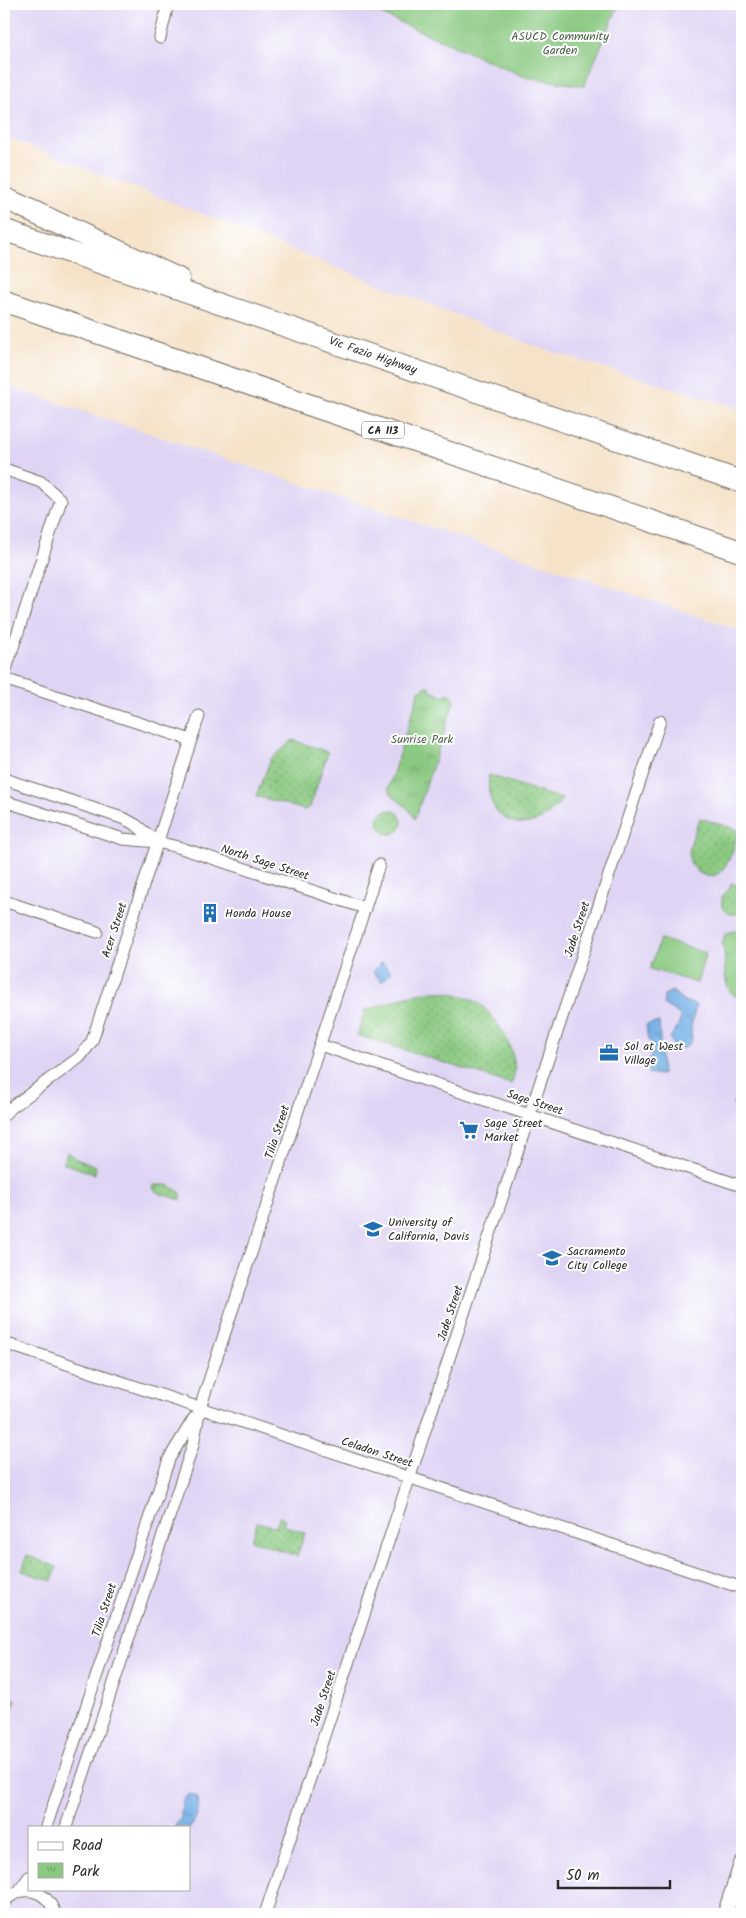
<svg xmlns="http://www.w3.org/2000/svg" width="746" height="1918" font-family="Kalam,sans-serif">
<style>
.built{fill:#dfd4f4;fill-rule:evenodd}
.grass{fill:url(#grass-dots);stroke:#5a7a56}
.park{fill:url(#park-tufts);stroke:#5a7a56}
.garden{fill:#8ac981;stroke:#5a7a56}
.water{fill:url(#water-ripples);stroke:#506e89}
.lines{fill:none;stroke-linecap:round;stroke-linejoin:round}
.minor-casing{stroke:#726b62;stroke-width:13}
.tertiary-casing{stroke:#726b62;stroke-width:17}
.motorway-casing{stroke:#726b62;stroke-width:23}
.minor{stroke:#fff;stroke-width:11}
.tertiary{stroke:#fff;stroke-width:15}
.motorway{stroke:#fff;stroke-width:21}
.labels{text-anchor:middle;stroke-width:4;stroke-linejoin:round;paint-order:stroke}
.shield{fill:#fff;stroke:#6b6b6b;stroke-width:1}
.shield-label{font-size:11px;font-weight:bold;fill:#2b2b2b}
.park-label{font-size:12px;fill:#4c6249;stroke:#fff}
.street-label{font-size:12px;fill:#2b2b2b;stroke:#fff}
.poi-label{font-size:12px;fill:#2b2b2b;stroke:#fff;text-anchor:start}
</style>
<defs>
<pattern id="grass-dots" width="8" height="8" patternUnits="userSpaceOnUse" patternTransform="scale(1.25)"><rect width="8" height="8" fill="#8ac981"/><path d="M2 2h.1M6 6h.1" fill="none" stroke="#71a36a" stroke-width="1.8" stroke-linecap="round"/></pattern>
<pattern id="park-tufts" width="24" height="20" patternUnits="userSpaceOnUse" patternTransform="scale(1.25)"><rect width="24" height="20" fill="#8ac981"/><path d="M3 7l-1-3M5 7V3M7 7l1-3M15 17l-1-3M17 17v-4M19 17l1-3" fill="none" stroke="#71a36a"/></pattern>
<pattern id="water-ripples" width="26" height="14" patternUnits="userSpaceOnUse" patternTransform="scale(1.25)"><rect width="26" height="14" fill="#75b1e7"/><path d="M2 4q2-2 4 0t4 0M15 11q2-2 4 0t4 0" fill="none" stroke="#6090bb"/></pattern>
</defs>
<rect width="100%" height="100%" fill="#fff"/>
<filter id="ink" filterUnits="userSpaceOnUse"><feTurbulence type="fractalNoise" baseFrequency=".02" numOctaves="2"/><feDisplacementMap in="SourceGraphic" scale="10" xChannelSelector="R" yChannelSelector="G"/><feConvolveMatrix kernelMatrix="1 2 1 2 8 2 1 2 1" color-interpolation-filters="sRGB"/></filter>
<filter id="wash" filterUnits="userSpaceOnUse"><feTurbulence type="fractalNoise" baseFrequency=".0096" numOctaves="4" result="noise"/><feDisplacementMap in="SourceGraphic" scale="20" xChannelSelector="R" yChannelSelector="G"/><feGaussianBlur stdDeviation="1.12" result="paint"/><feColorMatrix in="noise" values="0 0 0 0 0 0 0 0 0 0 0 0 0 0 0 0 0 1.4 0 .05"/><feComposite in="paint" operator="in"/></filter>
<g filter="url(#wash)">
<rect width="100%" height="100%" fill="#f5e2c8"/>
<g class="built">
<path d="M4 4H742V409L543 349 4 136Z"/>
<path d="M4 385 742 631V1914H4ZM29 1827H189V1889H29Z"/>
</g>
<g class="grass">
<path d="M293 740 328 752 310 807 305 810 256 796 271 759Z"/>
<path d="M489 775 562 799C534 842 482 825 489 775Z"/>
<circle cx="390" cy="822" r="12"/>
<path d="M700 818 739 830C734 847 724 890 698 872 693 868 689 861 689 855 689 843 696 829 700 818Z"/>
<path d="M731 883 742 887V914H729L722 907V896L729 889Z"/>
<path d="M431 991C444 992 460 994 472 999 495 1010 525 1060 511 1084L357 1035 365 1011 407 996Z"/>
<path d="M742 1078V1108L733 1105Z"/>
<path d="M67 1152 76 1159 96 1166 95 1174 63 1163Z"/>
<path d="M154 1185H169L181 1193V1200L161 1194 153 1189Z"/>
<path d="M279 1517 285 1519 283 1525 305 1533 297 1556 251 1540 257 1522 276 1527Z"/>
<path d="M27 1555 57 1567 52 1581 22 1571Z"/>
<path d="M4 1696 16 1700 13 1709 4 1708Z"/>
</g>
<g class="park">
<path d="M427 686 431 687 430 691 446 696 447 693 452 695 454 702 415 819C407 803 393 800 388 789L419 691Z"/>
<path d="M742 929V998C721 995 726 969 724 953 723 945 721 941 726 933Z"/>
</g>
<g class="garden">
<path d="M358 4H619L584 86 525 77Z"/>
<path d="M660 939 706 953 697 983 650 969Z"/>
</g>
<g class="water">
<path d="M382 962 392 972 382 982 373 972Z"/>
<path d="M672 991 684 1001 696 1005 691 1027 692 1041 685 1048 674 1047 670 1038 679 1024 681 1017 676 1012 664 1005V995Z"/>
<path d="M659 1022 662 1075 648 1074 649 1058H651L650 1040H648L646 1025Z"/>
<path d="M189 1794 196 1796C201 1808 197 1820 189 1829V1827H174L181 1818 182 1800Z"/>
</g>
</g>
<g filter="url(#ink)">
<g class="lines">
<g class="minor-casing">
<g id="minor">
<path d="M160 38 168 4"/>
<path d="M4 469 41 482 61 500 4 675"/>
<path d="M4 679 191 740"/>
<path d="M4 779 125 819 136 825 157 842"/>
<path d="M4 801 123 839 157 842 178 847 365 908"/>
<path d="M4 901 97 932"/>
<path d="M320 1045 742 1186"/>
<path d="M4 1115 8 1110 80 1057 92 1041 199 716"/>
<path d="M4 1343 742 1588"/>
<path d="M46 1827 169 1459 194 1418"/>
<path d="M66 1827 193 1445 200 1408 379 865"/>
<path d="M19 1891 29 1877"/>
<path d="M4 1902C22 1883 47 1889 55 1914"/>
<path d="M265 1914 660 721"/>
</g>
</g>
<g class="tertiary-casing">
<path id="tertiary" d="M725 1914 742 1863"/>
</g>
<g class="motorway-casing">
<g id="motorway">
<path d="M4 198 179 279"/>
<path d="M4 230 742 482"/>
<path d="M4 301 742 552"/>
</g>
</g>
<use href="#minor" class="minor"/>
<use href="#tertiary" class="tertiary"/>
<use href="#motorway" class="motorway"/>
</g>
</g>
<defs>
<g id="building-bare" transform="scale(1.5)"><path d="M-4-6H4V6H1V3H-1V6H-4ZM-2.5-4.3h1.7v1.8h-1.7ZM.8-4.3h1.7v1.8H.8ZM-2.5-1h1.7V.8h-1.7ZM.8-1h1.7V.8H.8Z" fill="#1f6fb2" stroke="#fff" stroke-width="2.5" paint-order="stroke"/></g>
<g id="office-bare" transform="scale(1.5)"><path d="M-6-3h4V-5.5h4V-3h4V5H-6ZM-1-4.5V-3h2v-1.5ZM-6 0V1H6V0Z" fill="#1f6fb2" stroke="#fff" stroke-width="2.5" paint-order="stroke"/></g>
<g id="supermarket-bare" transform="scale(1.5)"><path d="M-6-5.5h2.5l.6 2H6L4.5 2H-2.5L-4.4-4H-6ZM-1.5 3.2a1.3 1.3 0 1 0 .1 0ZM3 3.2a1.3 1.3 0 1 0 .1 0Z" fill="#1f6fb2" stroke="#fff" stroke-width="2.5" paint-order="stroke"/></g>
<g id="university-bare" transform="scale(1.5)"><path d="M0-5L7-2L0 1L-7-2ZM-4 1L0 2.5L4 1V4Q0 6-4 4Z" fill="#1f6fb2" stroke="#fff" stroke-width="2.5" paint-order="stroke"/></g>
</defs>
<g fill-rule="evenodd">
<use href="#building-bare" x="210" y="913"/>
<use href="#office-bare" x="609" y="1053"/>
<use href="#supermarket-bare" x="469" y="1130"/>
<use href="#university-bare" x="373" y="1229"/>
<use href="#university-bare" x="552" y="1258"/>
</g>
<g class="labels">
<rect class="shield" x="362" y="421.5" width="42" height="17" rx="4"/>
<g class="shield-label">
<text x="383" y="434">CA 113</text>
</g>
<g class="park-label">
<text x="560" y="40">ASUCD Community<tspan x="560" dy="14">Garden</tspan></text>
<text x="422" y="743">Sunrise Park</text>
</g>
<g class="street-label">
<text transform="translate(373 355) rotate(19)" y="4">Vic Fazio Highway</text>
<text transform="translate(265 862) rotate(18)" y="4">North Sage Street</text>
<text transform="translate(577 929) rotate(-72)" y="4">Jade Street</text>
<text transform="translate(114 930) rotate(-72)" y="4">Acer Street</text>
<text transform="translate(535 1102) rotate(18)" y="4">Sage Street</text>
<text transform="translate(277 1132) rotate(-72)" y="4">Tilia Street</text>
<text transform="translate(450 1313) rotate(-72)" y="4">Jade Street</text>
<text transform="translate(377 1452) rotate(18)" y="4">Celadon Street</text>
<text transform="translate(104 1610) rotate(-72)" y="4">Tilia Street</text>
<text transform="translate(323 1698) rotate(-72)" y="4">Jade Street</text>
</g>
<g class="poi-label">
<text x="225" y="917">Honda House</text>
<text x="624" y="1050">Sol at West<tspan x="624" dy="14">Village</tspan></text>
<text x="484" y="1127">Sage Street<tspan x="484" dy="14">Market</tspan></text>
<text x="388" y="1226">University of<tspan x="388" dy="14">California, Davis</tspan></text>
<text x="567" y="1255">Sacramento<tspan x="567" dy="14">City College</tspan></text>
</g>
</g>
<rect width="746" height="1918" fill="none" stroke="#fff" stroke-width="20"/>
<rect x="28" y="1826" width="162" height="65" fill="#ffffff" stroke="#aaaaaa"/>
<rect x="38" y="1842" width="25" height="8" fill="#ffffff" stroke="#aaaaaa"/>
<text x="72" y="1850" font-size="15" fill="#2b2b2b">Road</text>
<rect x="38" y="1863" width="25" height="15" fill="url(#park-tufts)" stroke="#aaaaaa"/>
<text x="72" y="1876" font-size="15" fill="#2b2b2b">Park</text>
<path d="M558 1880v8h112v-8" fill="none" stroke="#2b2b2b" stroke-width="2.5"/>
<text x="566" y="1880" font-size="15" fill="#2b2b2b" stroke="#ffffff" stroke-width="4" paint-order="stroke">50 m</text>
</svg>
